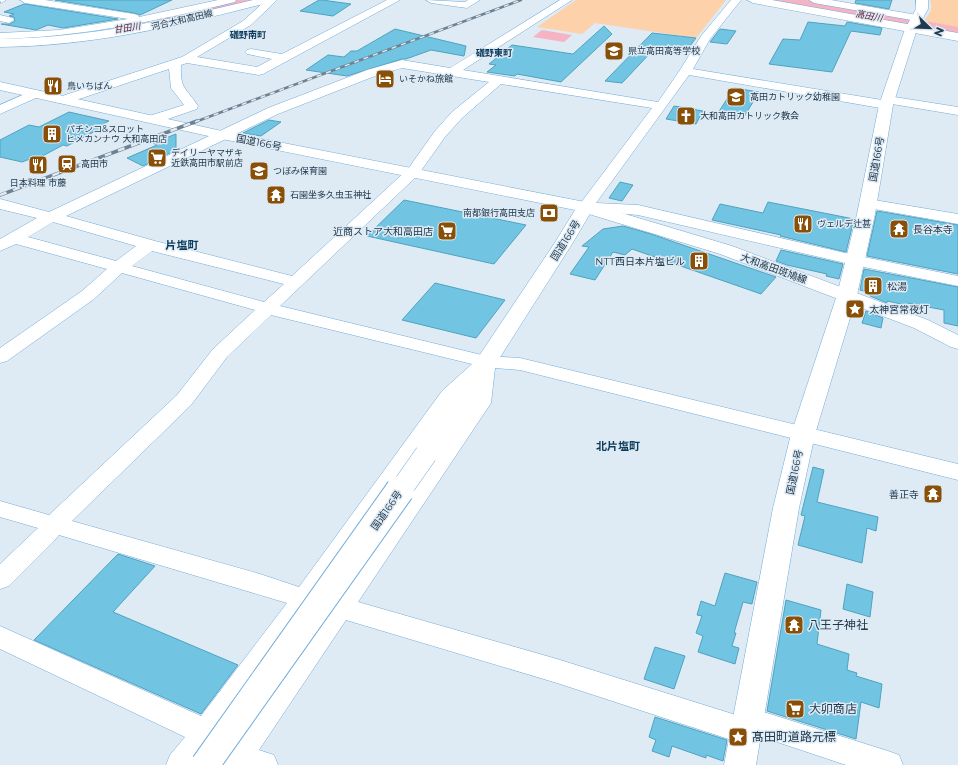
<svg xmlns="http://www.w3.org/2000/svg" width="958" height="765" font-family="Montserrat,'Noto Sans JP',sans-serif">
<style>
.green{fill:#fdd1aa}
.water{fill:#f5b3c3}
.lines{fill:none;stroke-linecap:round;stroke-linejoin:round}
.river{fill:#f5b3c3;fill-rule:evenodd}
.building{fill:#71c5e3;stroke:#4ea3c0}
.minor-casing{stroke:#71acdb;stroke-width:1}
.major-casing{stroke:#71acdb;stroke-width:1}
.highway-casing{stroke:#71acdb;stroke-width:1}
.minor{fill:#fff;fill-rule:evenodd}
.major{fill:#fff;fill-rule:evenodd}
.highway{fill:#fff;fill-rule:evenodd}
.rail-far1-casing{stroke:#6f8291;stroke-width:2.5}
.rail-casing{stroke:#6f8291;stroke-width:3.5}
.rail-far1{stroke:#deeaf4;stroke-width:1.5;stroke-dasharray:5;stroke-linecap:butt}
.rail{stroke:#deeaf4;stroke-width:2.5;stroke-dasharray:7;stroke-linecap:butt}
.highway-bridge-far1-casing{stroke:#71acdb;stroke-width:23;stroke-linecap:butt}
.highway-bridge-casing{stroke:#71acdb;stroke-width:30;stroke-linecap:butt}
.highway-bridge-far1{stroke:#fff;stroke-width:22}
.highway-bridge{stroke:#fff;stroke-width:28}
.labels{text-anchor:middle;stroke-width:3;stroke-linejoin:round;paint-order:stroke}
.far-water-label{font-size:9px;font-style:italic;fill:#511028;stroke:#deeaf4}
.far-street-label{font-size:9px;fill:#20394c;stroke:#deeaf4}
.far-neighbourhood-label{font-size:9px;font-weight:bold;fill:#0b3a5a;stroke:#deeaf4}
.far-poi-label{font-size:9px;fill:#20394c;stroke:#deeaf4;text-anchor:start}
.street-label{font-size:10px;fill:#20394c;stroke:#deeaf4}
.poi-label{font-size:10px;fill:#20394c;stroke:#deeaf4;text-anchor:start}
.neighbourhood-label{font-size:11px;font-weight:bold;fill:#0b3a5a;stroke:#deeaf4}
.near-poi-label{font-size:12px;fill:#20394c;stroke:#deeaf4;text-anchor:start}
</style>
<rect width="100%" height="100%" fill="#deeaf4"/>
<g class="green">
<path d="M576 0H726L696 38 595 23 582 34 537 27Z"/>
<path d="M930 0H958V30L922 23C928 16 934 10 930 0Z"/>
</g>
<path class="water" d="M542 30 572 35 564 42 533 37Z"/>
<g class="lines">
<g class="river">
<path d="M233 0H258L256 3 160 27 155 25 152 22 155 19Z"/>
<path d="M774 0H806L958 27V37L781 4 776 3Z"/>
</g>
</g>
<g class="building">
<path d="M55 0H172L140 15 134 13Z"/>
<path d="M319 0H322L351 4 333 16 300 11Z"/>
<path d="M856 0H892L889 9 855 3Z"/>
<path d="M24 4H25L118 19 63 28 48 25 36 30 1 24H10L15 21 14 17 9 16 14 14 4 12Z"/>
<path d="M808 22 845 26 847 22 882 28 880 35 851 31 832 72 769 64 783 39 800 40Z"/>
<path d="M604 26 612 34 561 82 517 74 515 76 487 72 496 65 489 64 512 45 573 54Z"/>
<path d="M395 29 466 46 464 56 431 50 406 59H402L347 76 306 70 328 55 344 57 351 51H357Z"/>
<path d="M720 29 736 31 727 44 710 42Z"/>
<path d="M652 33 696 38 687 50 682 52 655 48 622 83 605 81Z"/>
<path d="M734 88 759 92 744 117 718 113Z"/>
<path d="M674 106 703 111 696 124 666 119Z"/>
<path d="M69 112 109 121 103 124 107 125 67 146 63 145 35 160 30 159 22 162 0 157V140L29 125 39 127Z"/>
<path d="M269 120 281 122 261 136 243 133Z"/>
<path d="M176 134V150L143 166 127 158 157 145 153 143Z"/>
<path d="M620 182 633 185 622 201 609 198Z"/>
<path d="M404 200 526 225 494 264 367 236Z"/>
<path d="M768 202 854 219 846 252 780 236 781 235 712 220 720 204 763 213Z"/>
<path d="M877 211 958 225V274L867 256Z"/>
<path d="M623 226 651 234 776 277 761 294 632 249 625 255 613 252 595 280 570 274 589 247 582 246 603 229Z"/>
<path d="M781 250 843 264 839 279 826 276 827 274 787 265 776 261Z"/>
<path d="M864 269 958 287V326L944 323V310L907 303 906 305 887 301V303L870 296 871 293 860 290Z"/>
<path d="M435 283 505 300 476 338 402 320Z"/>
<path d="M866 311 883 318 881 328 862 323Z"/>
<path d="M813 467 824 470 817 502 878 517 876 531 867 528 862 563 798 545 805 516 801 515Z"/>
<path d="M118 554 155 566 113 612 238 665 201 714 34 640Z"/>
<path d="M725 573 757 582 752 604 743 602 734 633H736L732 646 739 648 735 664 698 652 703 636 696 633 702 616 697 615 701 601 715 606Z"/>
<path d="M847 584 873 592 870 617 843 609Z"/>
<path d="M786 600 821 610 817 644 849 654 847 670 857 673 856 676 882 684 879 708 861 702 856 739 767 711Z"/>
<path d="M655 647 685 656 674 689 644 679Z"/>
<path d="M655 717 727 740 723 761 706 755V758L672 746 669 757 652 751 656 740 649 737Z"/>
</g>
<g class="lines">
<g class="minor-casing">
<g id="minor">
<path d="M0 0H6L1 3Z"/>
<path d="M20 0H45L134 14 138 15 139 17 218 0H236L235 2C157 21 80 37 0 39V33L59 30 128 19 25 3Z"/>
<path d="M266 0H277L251 25 197 57 257 67 272 59 247 54 245 52 247 50 251 49 282 54 387 0H400L263 74 259 75 187 63 181 65C180 90 186 87 198 106L197 109 159 122H149L147 119 149 116 184 105 171 88 169 69 67 103H59L57 100 59 97 182 57 243 21Z"/>
<path d="M426 0 465 2 468 0H480L467 8 431 3Z"/>
<path d="M560 0H572L463 70 658 102 680 70 701 36 731 0H741L710 39 693 69 882 100 884 97 888 96 958 107V115L892 104 891 108 886 109 689 75 596 203 638 205 854 255 958 276V286L854 265 638 215 580 210 577 207 580 204 652 108 501 84 462 118 445 137 418 175 280 306 486 356 520 358 958 464V480L520 370 495 368 491 403 358 602 557 659 736 715 738 711 748 707 888 751 899 755 903 765H846L759 736 757 741 747 745 557 683 346 620 259 750 274 755 278 765H217L221 755 322 613 311 611 199 765H166L170 755 185 737 0 649V626L201 716 287 603 59 535 54 541 9 586 0 589V564L38 528 0 517V501L49 515 177 395 213 349 255 310 122 273 94 299 7 361 0 363V348L82 291 107 269 16 244 0 251V239L37 218 0 209V199L49 212 268 108 367 70 402 60 450 68ZM402 68 489 82 452 112 435 131 408 169 292 276 155 241 66 216 278 114 375 76ZM53 222 136 246 116 261 28 237ZM152 251 284 284 264 302 132 266ZM271 315 472 364 442 391 299 587 260 574 72 521 191 405 227 357ZM473 384 471 403 334 596 323 593 456 399Z"/>
<path d="M809 0H831L917 15 922 18 917 21 814 3Z"/>
<path d="M0 15 13 18 14 20 9 23 0 21Z"/>
<path d="M34 90 38 91 40 94 38 97 0 114V105Z"/>
<path d="M868 199 958 214V224L863 207 860 204 863 201Z"/>
</g>
</g>
<g class="major-casing">
<g id="major">
<path d="M253 0H273L271 2C181 25 94 46 0 47V39C87 38 168 20 253 0Z"/>
<path d="M747 0H772L958 33V41L753 3Z"/>
<path d="M585 202 732 246 928 320 958 335V349L951 347 914 328 720 254 579 211 576 207 579 203Z"/>
</g>
</g>
<g class="highway-casing">
<g id="highway">
<path d="M916 0H928V9L917 29 893 105 875 214 857 295 815 434 799 508 756 765H724L773 508 791 434 837 295 857 214 879 105 905 29 916 9Z"/>
<path d="M0 82 222 131 585 202 591 203 594 207 572 244 497 362 474 401 434 460 426 462 418 460 414 454 453 398 475 362 554 244 575 210 222 139 0 90Z"/>
</g>
</g>
<use href="#minor" class="minor"/>
<use href="#major" class="major"/>
<use href="#highway" class="highway"/>
<g class="rail-far1-casing">
<path id="rail-far1" d="M195 122 521 0"/>
</g>
<g class="rail-casing">
<path id="rail" d="M0 195 197 121"/>
</g>
<use href="#rail-far1" class="rail-far1"/>
<use href="#rail" class="rail"/>
<g class="highway-bridge-far1-casing">
<path id="highway-bridge-far1" d="M400 491 426 454"/>
</g>
<g class="highway-bridge-casing">
<path id="highway-bridge" d="M205 765 400 490"/>
</g>
<use href="#highway-bridge-far1" class="highway-bridge-far1"/>
<use href="#highway-bridge" class="highway-bridge"/>
</g>
<defs>
<g id="school-square" transform="scale(1)"><rect x="-9" y="-9" width="18" height="18" rx="4" fill="#894f07" stroke="#deeaf4"/><path d="M0-5L7-2L0 1L-7-2ZM-4 1L0 2.5L4 1V4Q0 6-4 4Z" fill="#fff"/></g>
<g id="hotel-square" transform="scale(1)"><rect x="-9" y="-9" width="18" height="18" rx="4" fill="#894f07" stroke="#deeaf4"/><path d="M-6-4.5h1.5V1H6V5H4.5V3h-9V5H-6ZM-4 0a1.8 1.8 0 1 1 3.6 0ZM.5 0V-2.5h3Q6-2.5 6 0Z" fill="#fff"/></g>
<g id="restaurant-square" transform="scale(1)"><rect x="-9" y="-9" width="18" height="18" rx="4" fill="#894f07" stroke="#deeaf4"/><path d="M-5-6h1v4h1v-4h1v4h1v-4h1v5L-1.5 .5V6h-2V.5L-5-1ZM5-6V6H3V1.5H1.5Q1.5-4 5-6Z" fill="#fff"/></g>
<g id="church-square" transform="scale(1)"><rect x="-9" y="-9" width="18" height="18" rx="4" fill="#894f07" stroke="#deeaf4"/><path d="M-1.2-6h2.4v3.5h3.3v2.4h-3.3V6h-2.4V-.1h-3.3v-2.4h3.3Z" fill="#fff"/></g>
<g id="building-square" transform="scale(1)"><rect x="-9" y="-9" width="18" height="18" rx="4" fill="#894f07" stroke="#deeaf4"/><path d="M-4-6H4V6H1V3H-1V6H-4ZM-2.5-4.3h1.7v1.8h-1.7ZM.8-4.3h1.7v1.8H.8ZM-2.5-1h1.7V.8h-1.7ZM.8-1h1.7V.8H.8Z" fill="#fff"/></g>
<g id="supermarket-square" transform="scale(1)"><rect x="-9" y="-9" width="18" height="18" rx="4" fill="#894f07" stroke="#deeaf4"/><path d="M-6-5.5h2.5l.6 2H6L4.5 2H-2.5L-4.4-4H-6ZM-1.5 3.2a1.3 1.3 0 1 0 .1 0ZM3 3.2a1.3 1.3 0 1 0 .1 0Z" fill="#fff"/></g>
<g id="station-square" transform="scale(1)"><rect x="-9" y="-9" width="18" height="18" rx="4" fill="#894f07" stroke="#deeaf4"/><path d="M-3-6H3Q5-6 5-4V2Q5 4 3 4L4.5 6H3L1.5 4h-3L-3 6H-4.5L-3 4Q-5 4-5 2V-4Q-5-6-3-6ZM-3.5-4v3h7v-3ZM-3.5 1v1.5H-2V1ZM2 1v1.5H3.5V1Z" fill="#fff"/></g>
<g id="temple-square" transform="scale(1)"><rect x="-9" y="-9" width="18" height="18" rx="4" fill="#894f07" stroke="#deeaf4"/><path d="M0-6L5-2H3V0L6.5 2.5H4V6H1.5V3h-3V6H-4V2.5H-6.5L-3 0V-2H-5Z" fill="#fff"/></g>
<g id="bank-square" transform="scale(1)"><rect x="-9" y="-9" width="18" height="18" rx="4" fill="#894f07" stroke="#deeaf4"/><path d="M-6-4H6V4H-6ZM0-2.3a2.3 2.3 0 1 0 0 4.6a2.3 2.3 0 1 0 0-4.6Z" fill="#fff"/></g>
<g id="sight-square" transform="scale(1)"><rect x="-9" y="-9" width="18" height="18" rx="4" fill="#894f07" stroke="#deeaf4"/><path d="M0-6L1.8-2.2L6-1.7L2.9 1.2L3.7 5.4L0 3.3L-3.7 5.4L-2.9 1.2L-6-1.7L-1.8-2.2Z" fill="#fff"/></g>
</defs>
<g fill-rule="evenodd">
<use href="#school-square" x="614" y="51"/>
<use href="#hotel-square" x="385" y="79"/>
<use href="#restaurant-square" x="53" y="86"/>
<use href="#school-square" x="736" y="97"/>
<use href="#church-square" x="686" y="116"/>
<use href="#building-square" x="52" y="134"/>
<use href="#supermarket-square" x="157" y="158"/>
<use href="#station-square" x="67" y="164"/>
<use href="#restaurant-square" x="38" y="165"/>
<use href="#school-square" x="259" y="171"/>
<use href="#temple-square" x="276" y="195"/>
<use href="#bank-square" x="549" y="213"/>
<use href="#restaurant-square" x="803" y="224"/>
<use href="#temple-square" x="899" y="229"/>
<use href="#supermarket-square" x="447" y="231"/>
<use href="#building-square" x="699" y="261"/>
<use href="#building-square" x="873" y="286"/>
<use href="#sight-square" x="855" y="309"/>
<use href="#temple-square" x="933" y="494"/>
<use href="#temple-square" x="794" y="625"/>
<use href="#supermarket-square" x="795" y="709"/>
<use href="#sight-square" x="738" y="737"/>
</g>
<g class="labels">
<g class="far-water-label">
<text transform="translate(869 16) rotate(10)" y="3">高田川</text>
<text transform="translate(127 28) rotate(-9)" y="3">甘田川</text>
</g>
<g class="far-street-label">
<text transform="translate(182 20) rotate(-13)" y="3">河合大和高田線</text>
</g>
<g class="far-neighbourhood-label">
<text x="248" y="38">礒野南町</text>
<text x="494" y="56">礒野東町</text>
</g>
<g class="far-poi-label">
<text x="628" y="54">県立高田高等学校</text>
<text x="399" y="82">いそかね旅館</text>
<text x="67" y="89">鳥いちばん</text>
<text x="750" y="100">高田カトリック幼稚園</text>
<text x="700" y="119">大和高田カトリック教会</text>
<text x="66" y="132">パチンコ&amp;スロット<tspan x="66" dy="10">ヒメカンナウ 大和高田店</tspan></text>
<text x="171" y="156">デイリーヤマザキ<tspan x="171" dy="10">近鉄高田市駅前店</tspan></text>
<text x="81" y="167">高田市</text>
<text x="273" y="174">つぼみ保育園</text>
<text x="38" y="186" text-anchor="middle">日本料理 市藤</text>
<text x="290" y="198">石園坐多久虫玉神社</text>
<text x="535" y="216" text-anchor="end">南都銀行高田支店</text>
<text x="817" y="227">ヴェルデ辻甚</text>
</g>
<g class="street-label">
<text transform="translate(259 142) rotate(11)" y="4">国道166号</text>
<text transform="translate(876 159) rotate(-80)" y="4">国道166号</text>
<text transform="translate(565 240) rotate(-58)" y="4">国道166号</text>
<text transform="translate(774 268) rotate(20)" y="4">大和高田斑鳩線</text>
<text transform="translate(794 472) rotate(-78)" y="4">国道166号</text>
<text transform="translate(386 510) rotate(-55)" y="4">国道166号</text>
</g>
<g class="poi-label">
<text x="913" y="233">長谷本寺</text>
<text x="433" y="235" text-anchor="end">近商ストア大和高田店</text>
<text x="685" y="265" text-anchor="end">NTT西日本片塩ビル</text>
<text x="887" y="290">松湯</text>
<text x="869" y="313">太神宮常夜灯</text>
<text x="919" y="498" text-anchor="end">善正寺</text>
</g>
<g class="neighbourhood-label">
<text x="182" y="249">片塩町</text>
<text x="618" y="450">北片塩町</text>
</g>
<g class="near-poi-label">
<text x="808" y="629">八王子神社</text>
<text x="809" y="713">大卯商店</text>
<text x="752" y="741">髙田町道路元標</text>
</g>
</g>
<g transform="translate(930 28) rotate(113)" stroke="#deeaf4" stroke-width="3" paint-order="stroke">
<path d="M0-3L7 15L0 10L-7 15Z" fill="#20394c"/>
<text y="-6" font-size="11" font-weight="bold" text-anchor="middle" fill="#20394c">N</text>
</g>
</svg>
